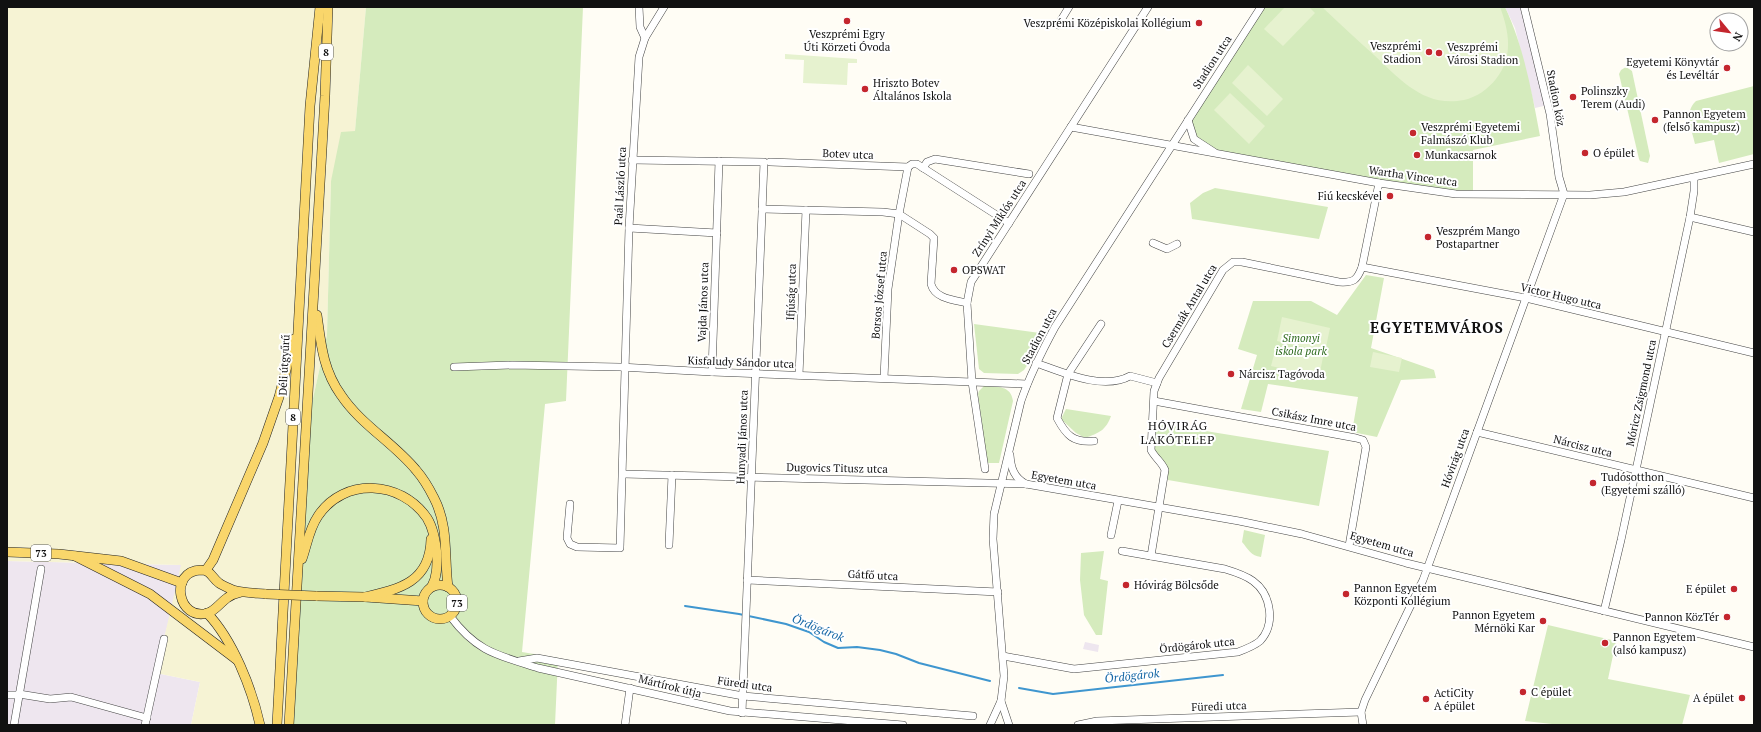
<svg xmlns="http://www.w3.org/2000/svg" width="1761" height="732" font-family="'PT Serif',serif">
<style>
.industrial{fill:#eee6ef}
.farmland{fill:#f6f3d4}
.green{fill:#d5ebbd}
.pitch{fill:#e6f2cf}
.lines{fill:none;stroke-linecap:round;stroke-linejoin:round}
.stream{stroke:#3f96cf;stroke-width:2}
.minor-casing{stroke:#444;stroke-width:8}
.major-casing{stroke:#222;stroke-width:10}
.minor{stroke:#fff;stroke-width:7}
.major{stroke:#f9d66b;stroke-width:9}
.major-bridge-casing{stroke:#222;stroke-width:10;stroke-linecap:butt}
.major-bridge{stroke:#f9d66b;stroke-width:9}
.poi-dot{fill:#c4262e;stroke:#fff;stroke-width:1.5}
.labels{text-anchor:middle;stroke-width:4;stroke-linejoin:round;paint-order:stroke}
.shield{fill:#fff;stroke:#585858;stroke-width:1}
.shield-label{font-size:10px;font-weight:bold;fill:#111}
.poi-label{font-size:11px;fill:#111;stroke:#fff;text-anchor:start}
.street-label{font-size:11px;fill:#111;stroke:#fff}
.park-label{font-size:11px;font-style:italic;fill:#2f6b1f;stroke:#fff}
.neighbourhood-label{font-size:12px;letter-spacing:1px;fill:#111;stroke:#fff}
.water-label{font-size:12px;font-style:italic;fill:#1768a6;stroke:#fff}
.district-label{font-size:15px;font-weight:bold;letter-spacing:1px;fill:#111;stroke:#fff}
</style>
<rect width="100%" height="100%" fill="#fffdf5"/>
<g class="industrial">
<path d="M1505 7H1525L1548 105 1535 108 1515 28Z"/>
<path d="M7 561 182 565 156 673 200 682 191 725H7Z"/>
<path d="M1085 642 1099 645 1098 652 1083 649Z"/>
</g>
<path class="farmland" d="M7 7H366L355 131 331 181 327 335 310 412 285 725H191L200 682 156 673 181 565 7 561Z"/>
<g class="green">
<path d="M366 7H583L566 401 545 404 522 652 558 658 555 725H285L310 412 327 335 331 181 341 132 355 131Z"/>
<path d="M1261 7H1505C1524 47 1532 93 1540 136L1473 150V194H1456L1217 154 1194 139 1188 120Z"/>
<path d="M1626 67 1632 71 1650 156 1648 163 1640 161 1639 159 1619 74 1621 70Z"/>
<path d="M1754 86V154L1719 163 1714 140 1695 144C1692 129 1683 113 1696 101Z"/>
<path d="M1215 188 1328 207 1319 239 1192 219 1190 203 1203 193Z"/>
<path d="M1366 275 1384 278 1371 348 1434 370 1436 378 1401 380 1377 437 1352 432 1358 397 1268 384 1261 412 1241 409 1257 355 1238 349 1253 301H1311L1337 315Z"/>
<path d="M974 324 1040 333 1028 364 1024 370 1018 374 984 373 979 369Z"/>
<path d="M984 386C997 387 1011 385 1013 401L999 463H987L978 394 979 391Z"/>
<path d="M1066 409 1111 416C1106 430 1099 433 1085 438L1076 433 1061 419Z"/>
<path d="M1156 423 1329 451 1319 506 1168 480C1169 455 1156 462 1154 449 1152 441 1155 431 1156 423Z"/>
<path d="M1244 530 1265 535 1261 557C1251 556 1248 549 1242 542Z"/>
<path d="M1104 551 1100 579 1108 581 1102 635H1096L1084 615 1080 580 1081 553Z"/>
<path d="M1548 625 1616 641 1608 679 1690 695 1682 725H1561L1525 721Z"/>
</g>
<g class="pitch">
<path d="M1285 7H1309L1315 13 1283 46 1264 29Z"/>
<path d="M1322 7H1500C1509 31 1514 57 1496 79 1488 89 1477 97 1464 100 1424 108 1400 79 1374 55 1356 39 1339 23 1322 7Z"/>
<path d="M785 54 857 59V63H848L847 85 803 83 804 60 785 59Z"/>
<path d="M1248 65 1283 99 1267 116 1232 83Z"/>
<path d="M1230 93 1265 126 1249 144 1214 110Z"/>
<path d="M1282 317 1330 328 1325 352 1277 341Z"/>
<path d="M1276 347 1323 357 1319 377 1271 366Z"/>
<path d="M1373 352 1402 358 1399 372 1370 367Z"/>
</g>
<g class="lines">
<g class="stream">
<path d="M685 606 739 614 786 624 809 632 824 642 838 648 857 647 880 650 896 654 919 663 990 681"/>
<path d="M1019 688 1053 694 1223 675"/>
</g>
<g class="minor-casing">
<g id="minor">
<path d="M639 7 640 27 645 38"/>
<path d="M1524 7 1550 114 1559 177 1564 194"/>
<path d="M1058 25 1069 7"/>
<path d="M1188 120 1194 139 1214 152"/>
<path d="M1071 127 1379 183 1456 194 1590 195 1624 192 1754 164"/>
<path d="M632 160 764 162 742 713"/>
<path d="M770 162 908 167 912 164H917L1009 223"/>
<path d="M923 168 927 162 935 159 1029 174"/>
<path d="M762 209 883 212 899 214 930 234 934 238 931 284C935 299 954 300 967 303"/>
<path d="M1690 217 1754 232"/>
<path d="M629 228 717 233"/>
<path d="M1153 243 1167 249 1177 244"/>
<path d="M1362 267 1526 298 1754 353"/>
<path d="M1036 363C1062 372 1103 391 1130 376L1157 383"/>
<path d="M454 367 512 365 620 367 712 372 1027 384"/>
<path d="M712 372 719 161"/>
<path d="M799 375 806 210"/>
<path d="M884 378 888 289 899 214 908 167"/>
<path d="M1154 401 1356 438 1363 440 1366 447 1349 546"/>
<path d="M1477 432 1754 498"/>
<path d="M1094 441C1073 443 1066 435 1057 418L1068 374 1101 324"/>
<path d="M1010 455C1011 468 1014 478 1026 484"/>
<path d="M985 469 972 382 967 303 971 282 1148 7"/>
<path d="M623 474 1026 484 1239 521 1302 534 1406 563 1754 647"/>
<path d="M570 504 567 538 570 544 577 547 620 548 629 228 639 57 645 38 664 7"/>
<path d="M1111 535 1118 501"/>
<path d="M669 545 672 475"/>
<path d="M1151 556 1165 470C1162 462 1155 458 1151 450L1154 391 1159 378 1223 270 1233 262H1242L1339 282C1354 283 1357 280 1362 267L1379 183"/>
<path d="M747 580 998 592"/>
<path d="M1604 611 1621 540 1690 217 1694 191V178"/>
<path d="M450 616C477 652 497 655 538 668L730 711 903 725"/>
<path d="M1003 656 1074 669 1238 652C1246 649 1254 646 1260 641 1276 624 1271 594 1253 581 1245 575 1235 572 1225 569L1122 551"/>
<path d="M519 661 537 658 743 696 973 716"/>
<path d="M19 694 50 699 71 697 147 718"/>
<path d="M7 695H19"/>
<path d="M1001 701 1009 725"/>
<path d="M14 725 41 569"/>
<path d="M145 725 164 639"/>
<path d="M625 725 630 688"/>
<path d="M990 725 1001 701 1004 676 993 539 994 514 1021 401C1030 375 1042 351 1055 327L1261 7"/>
<path d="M1078 725 1097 721 1361 712"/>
<path d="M1363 725 1361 712 1365 700 1423 580 1564 194"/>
</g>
</g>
<g class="major-casing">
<g id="major">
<path d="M317 315C321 344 323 370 341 395 361 425 394 443 416 470 423 478 429 488 434 498 449 527 444 556 448 587"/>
<path d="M7 552 59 554 121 561 182 583"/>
<path d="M75 556 150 594 237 660"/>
<path d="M302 559C307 545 309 529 318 516 344 477 401 480 427 518 434 529 436 544 437 556 437 566 437 577 432 586"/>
<path d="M206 570 213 560 263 443 279 397 294 339"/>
<circle cx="440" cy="602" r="17"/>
<path d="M241 592C236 593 231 595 227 598 220 603 216 610 208 613 178 622 168 571 201 570 211 570 212 578 219 583 223 586 229 588 233 590 244 593 255 593 266 594"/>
<path d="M316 596 365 597 423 601"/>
<path d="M365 597C400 589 430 582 431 539"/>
<path d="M207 613C233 640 252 689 260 725"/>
<path d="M277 725 310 106 320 7"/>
<path d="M289 725 325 96 328 7"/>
</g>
</g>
<use href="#minor" class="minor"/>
<use href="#major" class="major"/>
<g class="major-bridge-casing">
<path id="major-bridge" d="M266 594 316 596"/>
</g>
<use href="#major-bridge" class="major-bridge"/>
</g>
<g class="poi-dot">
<circle cx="847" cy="21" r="4"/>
<circle cx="1199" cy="23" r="4"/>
<circle cx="1429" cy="52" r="4"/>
<circle cx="1439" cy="53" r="4"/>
<circle cx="1727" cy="68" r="4"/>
<circle cx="865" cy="89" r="4"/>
<circle cx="1573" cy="97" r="4"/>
<circle cx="1655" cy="120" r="4"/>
<circle cx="1413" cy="133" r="4"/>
<circle cx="1585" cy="153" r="4"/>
<circle cx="1417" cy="155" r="4"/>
<circle cx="1390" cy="196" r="4"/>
<circle cx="1428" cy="237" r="4"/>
<circle cx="954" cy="270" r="4"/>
<circle cx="1231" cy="374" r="4"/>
<circle cx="1593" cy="483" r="4"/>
<circle cx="1126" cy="585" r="4"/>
<circle cx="1734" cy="589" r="4"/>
<circle cx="1346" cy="594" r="4"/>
<circle cx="1727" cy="617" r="4"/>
<circle cx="1543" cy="621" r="4"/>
<circle cx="1605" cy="643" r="4"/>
<circle cx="1523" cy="692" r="4"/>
<circle cx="1742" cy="698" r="4"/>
<circle cx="1426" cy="699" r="4"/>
</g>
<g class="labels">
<g class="shield">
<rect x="319" y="44" width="14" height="16" rx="3"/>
<rect x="286" y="409" width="14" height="16" rx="3"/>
<rect x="31" y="545" width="20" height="16" rx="3"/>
<rect x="447" y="595" width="20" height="16" rx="3"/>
</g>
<g class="shield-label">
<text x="326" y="56">8</text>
<text x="293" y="421">8</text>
<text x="41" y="557">73</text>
<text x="457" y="607">73</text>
</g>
<g class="poi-label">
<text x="1191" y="27" text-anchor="end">Veszprémi Középiskolai Kollégium</text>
<text x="847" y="38" text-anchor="middle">Veszprémi Egry<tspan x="847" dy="13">Úti Körzeti Óvoda</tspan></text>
<text x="1421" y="50" text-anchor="end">Veszprémi<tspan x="1421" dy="13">Stadion</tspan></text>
<text x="1447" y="51">Veszprémi<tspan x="1447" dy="13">Városi Stadion</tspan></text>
<text x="1719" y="66" text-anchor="end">Egyetemi Könyvtár<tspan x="1719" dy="13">és Levéltár</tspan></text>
<text x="873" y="87">Hriszto Botev<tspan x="873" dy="13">Általános Iskola</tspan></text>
<text x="1581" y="95">Polinszky<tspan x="1581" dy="13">Terem (Audi)</tspan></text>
<text x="1663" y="118">Pannon Egyetem<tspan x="1663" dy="13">(felső kampusz)</tspan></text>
<text x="1421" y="131">Veszprémi Egyetemi<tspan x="1421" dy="13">Falmászó Klub</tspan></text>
<text x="1593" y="157">O épület</text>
<text x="1425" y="159">Munkacsarnok</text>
<text x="1382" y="200" text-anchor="end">Fiú kecskével</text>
<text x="1436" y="235">Veszprém Mango<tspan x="1436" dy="13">Postapartner</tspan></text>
<text x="962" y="274">OPSWAT</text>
<text x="1239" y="378">Nárcisz Tagóvoda</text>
<text x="1601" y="481">Tudósotthon<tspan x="1601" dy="13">(Egyetemi szálló)</tspan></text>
<text x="1134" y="589">Hóvirág Bölcsőde</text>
<text x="1354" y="592">Pannon Egyetem<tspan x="1354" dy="13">Központi Kollégium</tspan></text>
<text x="1726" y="593" text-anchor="end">E épület</text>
<text x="1535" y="619" text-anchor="end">Pannon Egyetem<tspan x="1535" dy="13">Mérnöki Kar</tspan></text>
<text x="1719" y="621" text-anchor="end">Pannon KözTér</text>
<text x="1613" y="641">Pannon Egyetem<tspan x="1613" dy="13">(alsó kampusz)</tspan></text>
<text x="1531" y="696">C épület</text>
<text x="1434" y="697">ActiCity<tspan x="1434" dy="13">A épület</tspan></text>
<text x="1734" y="702" text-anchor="end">A épület</text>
</g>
<g class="street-label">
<text transform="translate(1212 62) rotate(-57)" y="4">Stadion utca</text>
<text transform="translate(1556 98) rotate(79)" y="4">Stadion köz</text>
<text transform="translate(848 154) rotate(2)" y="4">Botev utca</text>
<text transform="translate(1413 176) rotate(8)" y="4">Wartha Vince utca</text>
<text transform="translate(620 186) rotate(-87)" y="4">Paál László utca</text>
<text transform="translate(999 218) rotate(-57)" y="4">Zrínyi Miklós utca</text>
<text transform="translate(791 292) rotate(-88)" y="4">Ifjúság utca</text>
<text transform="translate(879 295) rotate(-85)" y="4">Borsos József utca</text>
<text transform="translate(1561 296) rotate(13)" y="4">Victor Hugo utca</text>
<text transform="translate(703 302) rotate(-88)" y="4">Vajda János utca</text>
<text transform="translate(1189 306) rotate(-59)" y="4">Csermák Antal utca</text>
<text transform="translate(1039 336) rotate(-62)" y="4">Stadion utca</text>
<text transform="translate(741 362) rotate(2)" y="4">Kisfaludy Sándor utca</text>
<text transform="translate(284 365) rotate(-87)" y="4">Déli útgyűrű</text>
<text transform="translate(1641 393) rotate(-78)" y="4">Móricz Zsigmond utca</text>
<text transform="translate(1314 419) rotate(11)" y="4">Csikász Imre utca</text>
<text transform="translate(742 437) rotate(-88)" y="4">Hunyadi János utca</text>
<text transform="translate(1583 446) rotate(14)" y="4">Nárcisz utca</text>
<text transform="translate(1455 458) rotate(-70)" y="4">Hóvirág utca</text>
<text transform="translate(837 468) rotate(1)" y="4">Dugovics Titusz utca</text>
<text transform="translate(1064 480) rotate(10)" y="4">Egyetem utca</text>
<text transform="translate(1382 544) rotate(16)" y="4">Egyetem utca</text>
<text transform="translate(873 575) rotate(3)" y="4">Gátfő utca</text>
<text transform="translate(1197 645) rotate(-6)" y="4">Ördögárok utca</text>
<text transform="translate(745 684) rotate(8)" y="4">Füredi utca</text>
<text transform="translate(670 686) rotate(14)" y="4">Mártírok útja</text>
<text transform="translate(1219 706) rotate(-2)" y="4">Füredi utca</text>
</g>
<g class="park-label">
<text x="1301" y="342">Simonyi<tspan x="1301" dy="13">iskola park</tspan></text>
</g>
<g class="neighbourhood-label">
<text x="1178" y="430">HÓVIRÁG<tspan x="1178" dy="14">LAKÓTELEP</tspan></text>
</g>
<g class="water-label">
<text transform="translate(818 628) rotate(22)" y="4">Ördögárok</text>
<text transform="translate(1132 676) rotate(-6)" y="4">Ördögárok</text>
</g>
<g class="district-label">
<text x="1437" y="333">EGYETEMVÁROS</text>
</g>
</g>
<rect width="1761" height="732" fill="none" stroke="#111111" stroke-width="16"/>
<g transform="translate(1729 32) rotate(119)"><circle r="19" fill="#ffffff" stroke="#a0a0a0"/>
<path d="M0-3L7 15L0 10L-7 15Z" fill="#c4262e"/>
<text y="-6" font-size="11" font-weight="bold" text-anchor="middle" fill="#111111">N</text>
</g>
</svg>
